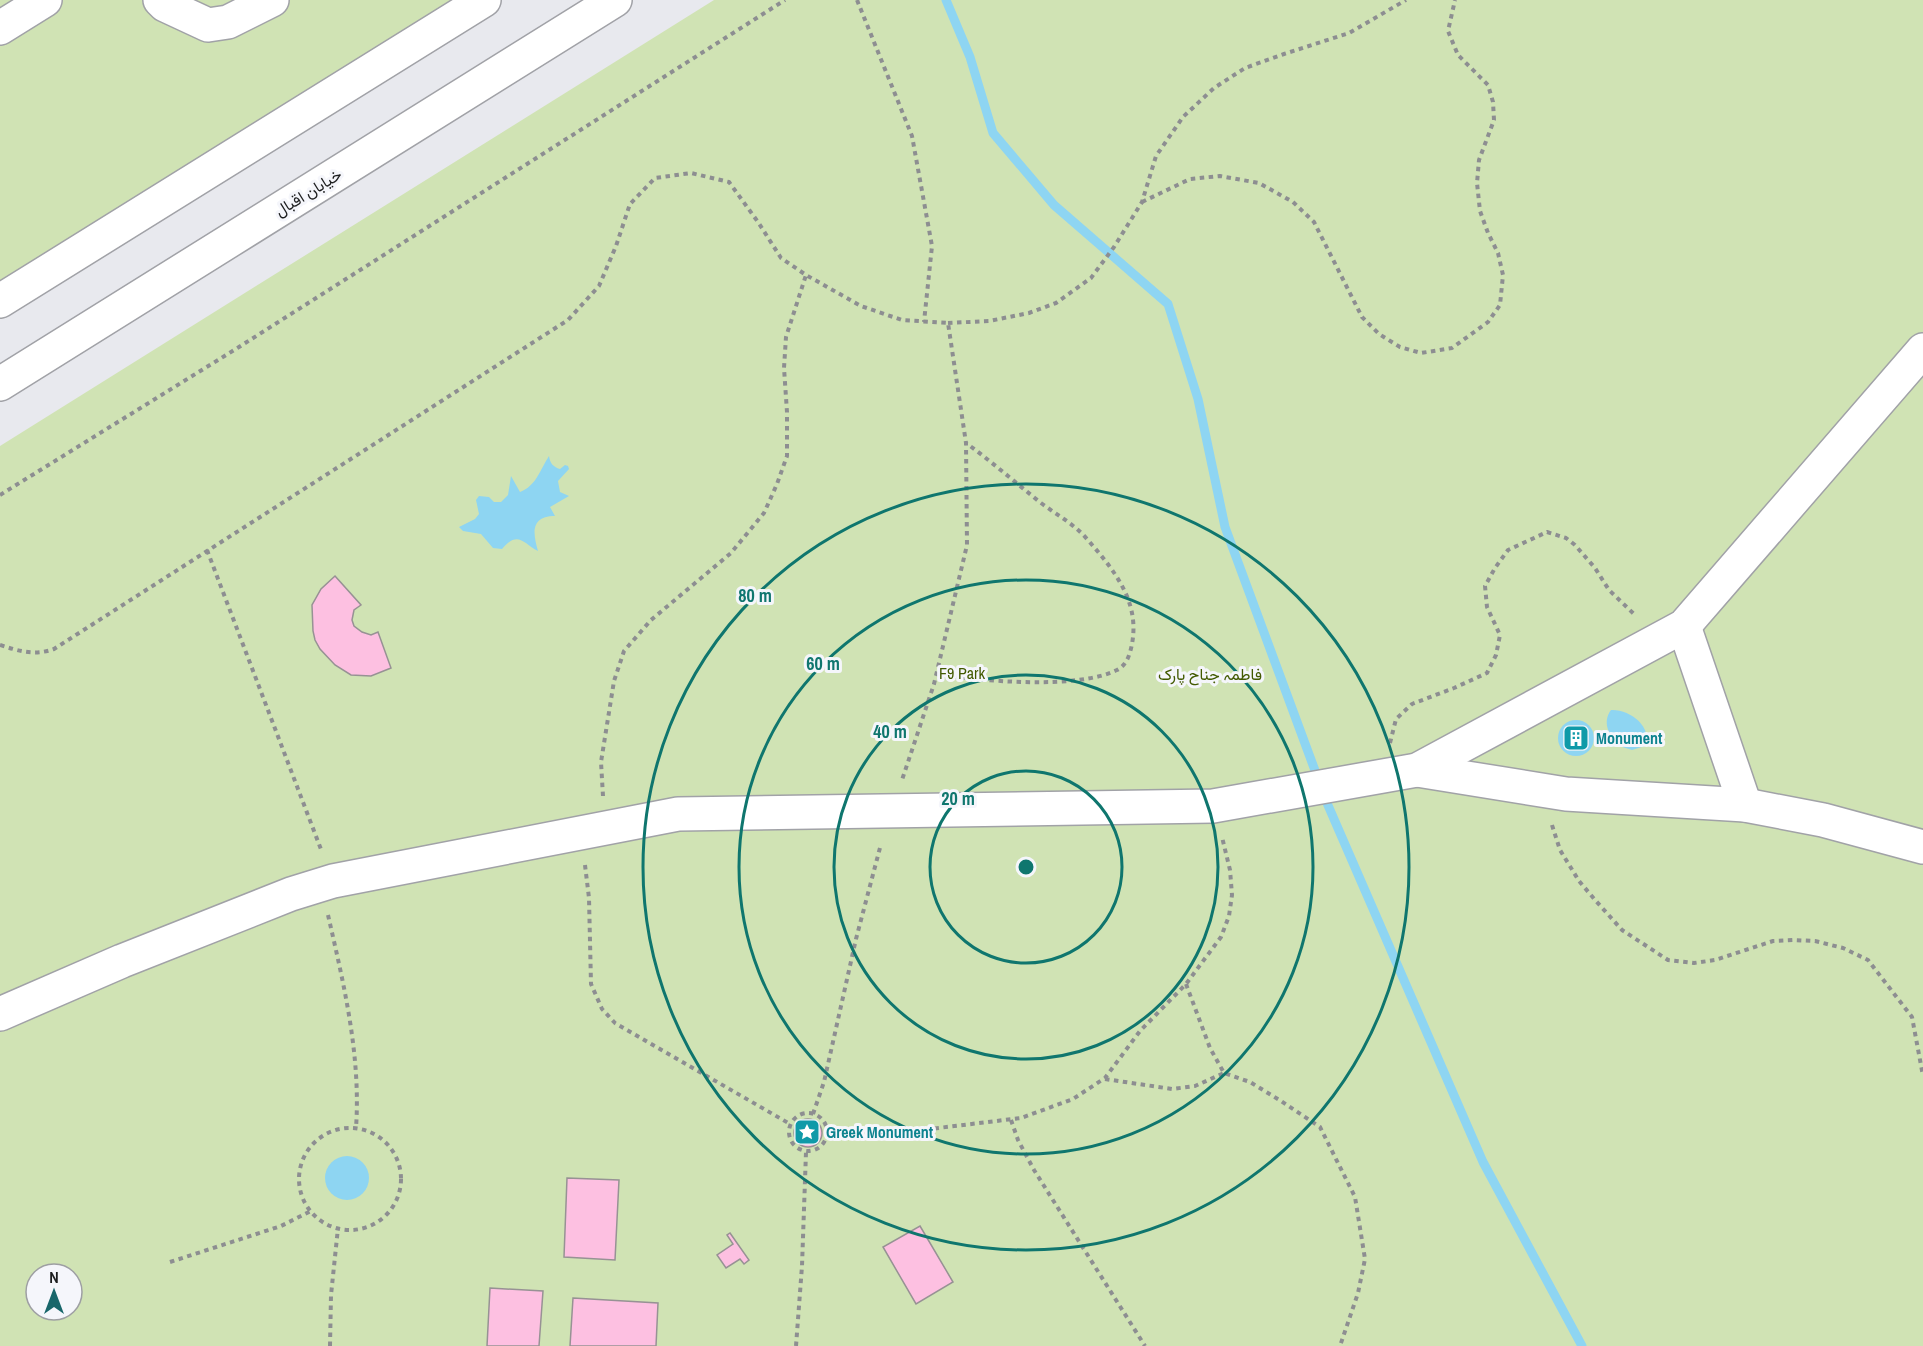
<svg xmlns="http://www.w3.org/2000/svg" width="1923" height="1346" font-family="'Archivo Narrow',Vazirmatn,sans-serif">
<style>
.green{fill:#d0e3b4;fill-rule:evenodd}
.water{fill:#8ed5f2}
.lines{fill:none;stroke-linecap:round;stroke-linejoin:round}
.stream{stroke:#8ed5f2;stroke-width:9}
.building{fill:#fdc0e1;stroke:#979294;stroke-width:1.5}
.minor-casing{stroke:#a1a2a7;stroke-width:36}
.major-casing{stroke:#a1a2a7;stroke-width:36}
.path{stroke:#8d8e91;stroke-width:4;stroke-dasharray:4.5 4.5;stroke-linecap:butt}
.minor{stroke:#fff;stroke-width:33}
.major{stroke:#fff;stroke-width:33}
.ring{fill:none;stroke:#0f766e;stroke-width:3}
.labels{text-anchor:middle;stroke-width:6;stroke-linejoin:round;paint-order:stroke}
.street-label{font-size:16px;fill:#1c1d1e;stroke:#f5f6fb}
.park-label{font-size:16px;fill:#425a00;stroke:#f5f6fb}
.culture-label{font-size:16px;font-weight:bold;fill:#0d838f;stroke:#f5f6fb;text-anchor:start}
.centre{fill:#0f766e;stroke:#f5f6fb;stroke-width:3}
.ring-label{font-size:18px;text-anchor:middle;font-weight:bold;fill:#0f766e;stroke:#f5f6fb;stroke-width:6;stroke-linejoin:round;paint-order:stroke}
</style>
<rect width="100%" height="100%" fill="#e8e9ee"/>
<g class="green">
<path d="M0 0H484L0 301Z"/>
<path d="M714 0H1923V1346H0V446ZM36 1274H72V1310H36Z"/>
</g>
<g class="water">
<path d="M549 456C550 463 553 467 560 469L565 465 568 466 569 469 558 481 560 492 569 496 550 507 555 516C530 516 533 534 538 551 523 543 518 530 502 549L493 548 481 534 463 531 459 527 475 519 479 514 476 500 479 496 489 497 494 502H501L508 495 511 476 520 492C536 486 540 470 549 456Z"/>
<path d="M1611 710C1630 709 1653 727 1645 746L1632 750 1616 745C1609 734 1602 722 1611 710Z"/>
<circle cx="1576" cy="738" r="18"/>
<circle cx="347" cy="1178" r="22"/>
</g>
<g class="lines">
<path class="stream" d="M946 0 970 57 993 133 1054 205 1168 304 1198 399 1225 527 1327 803 1483 1162 1582 1346"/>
</g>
<g class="building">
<path d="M335 576 361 605 354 610 352 620 354 626 362 632 371 635 378 632 391 668 371 676 351 675 335 665 320 649 315 640 313 631 312 605 321 589Z"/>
<circle cx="1576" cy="738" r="9"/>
<circle cx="808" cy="1133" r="14"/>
<path d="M567 1178 619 1180 615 1260 564 1257Z"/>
<path d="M920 1226 953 1282 916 1304 883 1247Z"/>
<path d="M730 1233 749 1260 744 1264 740 1259 726 1268 717 1255 733 1244 727 1235Z"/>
<path d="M490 1288 543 1291 539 1346H487Z"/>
<path d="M573 1298 658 1303 656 1346H570Z"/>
</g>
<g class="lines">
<g class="minor-casing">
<g id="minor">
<path d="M160 0 165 5 208 25 228 22 272 0"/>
<path d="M0 28 45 0"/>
<path d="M1684 626 1745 805"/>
<path d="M1417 770 1566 794 1745 805 1823 820 1923 847"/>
<path d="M0 1014 122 961 291 894 333 881 678 814 1213 806 1417 770 1684 626 1923 350"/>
</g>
</g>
<g class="major-casing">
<g id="major">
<path d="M0 301 484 0"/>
<path d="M0 384 615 0"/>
</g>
</g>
<g class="path">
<path d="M857 0 912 136 932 246 924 322"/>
<path d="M1142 202 1190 179 1220 176 1259 183 1293 202 1314 222 1362 317 1379 334 1400 347 1421 353 1452 348 1488 322 1500 305 1503 275 1498 253 1488 233 1480 211 1477 183 1479 160 1494 120 1493 102 1488 85 1458 55 1448 31 1455 0"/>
<path d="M948 323 989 321 1029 313 1056 303 1091 278 1114 247 1142 202 1156 156 1183 117 1214 88 1245 68 1284 54 1349 33 1406 0"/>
<path d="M0 495 239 347 785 0"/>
<path d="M207 550 322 852"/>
<path d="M0 645C19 651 34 656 54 649L568 320 599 286 616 246 630 204 655 178 691 173 729 182 758 222 781 258 806 275 861 306 902 320 948 323 966 443 967 545 934 684 902 780"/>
<path d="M936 674C981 681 1076 690 1117 670 1127 665 1130 654 1132 644 1140 601 1114 570 1087 539 1074 524 1057 515 1041 503 1016 483 992 462 966 443"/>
<path d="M1390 743 1396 719 1412 704 1454 688 1487 673 1496 655 1500 635 1487 607 1485 586 1495 568 1508 550 1547 532 1566 538 1575 545 1595 568 1609 590 1635 615"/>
<path d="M603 796 601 762 614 681 624 651 651 620 731 553 764 513 777 484 787 456V412L784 368 786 337 806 275"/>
<path d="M1552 825 1560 850 1579 881 1596 901 1622 930 1668 960 1694 963 1715 960 1773 941 1793 940 1815 941 1843 948 1868 960 1912 1017 1923 1076"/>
<path d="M585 865 589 898 591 984 602 1009 615 1023 790 1124"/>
<path d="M328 915C344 985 361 1056 356 1128"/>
<path d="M1186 984 1210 1048 1224 1073 1250 1082 1281 1101 1320 1127 1355 1197 1365 1259 1358 1293 1340 1346"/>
<path d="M1105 1079 1172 1089 1195 1086 1224 1073"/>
<circle cx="808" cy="1132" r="19"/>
<path d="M813 1114 824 1082 856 939 881 844"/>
<path d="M1011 1120 1018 1140 1034 1170 1145 1346"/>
<circle cx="350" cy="1179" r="51"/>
<path d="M827 1137H864L1021 1118 1073 1099 1105 1078 1140 1031 1186 984 1221 937 1229 916 1232 895 1230 870 1222 837"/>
<path d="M170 1262 281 1226 311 1211"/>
<path d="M330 1346 331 1295 338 1228"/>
<path d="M796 1346 802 1266 806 1152"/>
</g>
<use href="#minor" class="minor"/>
<use href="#major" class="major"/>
</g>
<g class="ring">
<circle cx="1026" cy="867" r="96"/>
<circle cx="1026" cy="867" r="192"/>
<circle cx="1026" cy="867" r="287"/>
<circle cx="1026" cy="867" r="383"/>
</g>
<defs>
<g id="building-square" transform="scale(1.35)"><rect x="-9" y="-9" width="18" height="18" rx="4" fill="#0f9aa8" stroke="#f5f6fb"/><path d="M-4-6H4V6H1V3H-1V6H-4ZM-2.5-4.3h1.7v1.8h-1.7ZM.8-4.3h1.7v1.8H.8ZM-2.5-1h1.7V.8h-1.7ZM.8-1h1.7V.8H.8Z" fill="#fff"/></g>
<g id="sight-square" transform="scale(1.35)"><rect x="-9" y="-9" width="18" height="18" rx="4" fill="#0f9aa8" stroke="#f5f6fb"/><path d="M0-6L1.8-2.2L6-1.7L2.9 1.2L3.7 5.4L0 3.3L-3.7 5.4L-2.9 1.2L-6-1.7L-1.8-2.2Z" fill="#fff"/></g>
</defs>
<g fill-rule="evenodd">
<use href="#building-square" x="1576" y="738"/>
<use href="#sight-square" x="807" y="1132"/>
</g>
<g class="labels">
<g class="street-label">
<text transform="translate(308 192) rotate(-32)" y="6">خیابان اقبال</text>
</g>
<g class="park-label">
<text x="962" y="679">F9 Park</text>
<text x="1210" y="680">فاطمہ جناح پارک</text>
</g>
<g class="culture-label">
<text x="1596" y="744">Monument</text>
<text x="826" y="1138">Greek Monument</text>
</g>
</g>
<circle cx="1026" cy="867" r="9" class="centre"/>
<g class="ring-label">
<text x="755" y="602">80 m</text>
<text x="823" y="670">60 m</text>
<text x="890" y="738">40 m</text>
<text x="958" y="805">20 m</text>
</g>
<g transform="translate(54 1292)"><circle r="28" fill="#f5f6fb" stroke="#9e9fa3" stroke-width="1.5"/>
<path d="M0-4.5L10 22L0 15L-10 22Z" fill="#18666a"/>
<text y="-9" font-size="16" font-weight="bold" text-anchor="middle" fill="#1c1d1e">N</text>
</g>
</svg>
